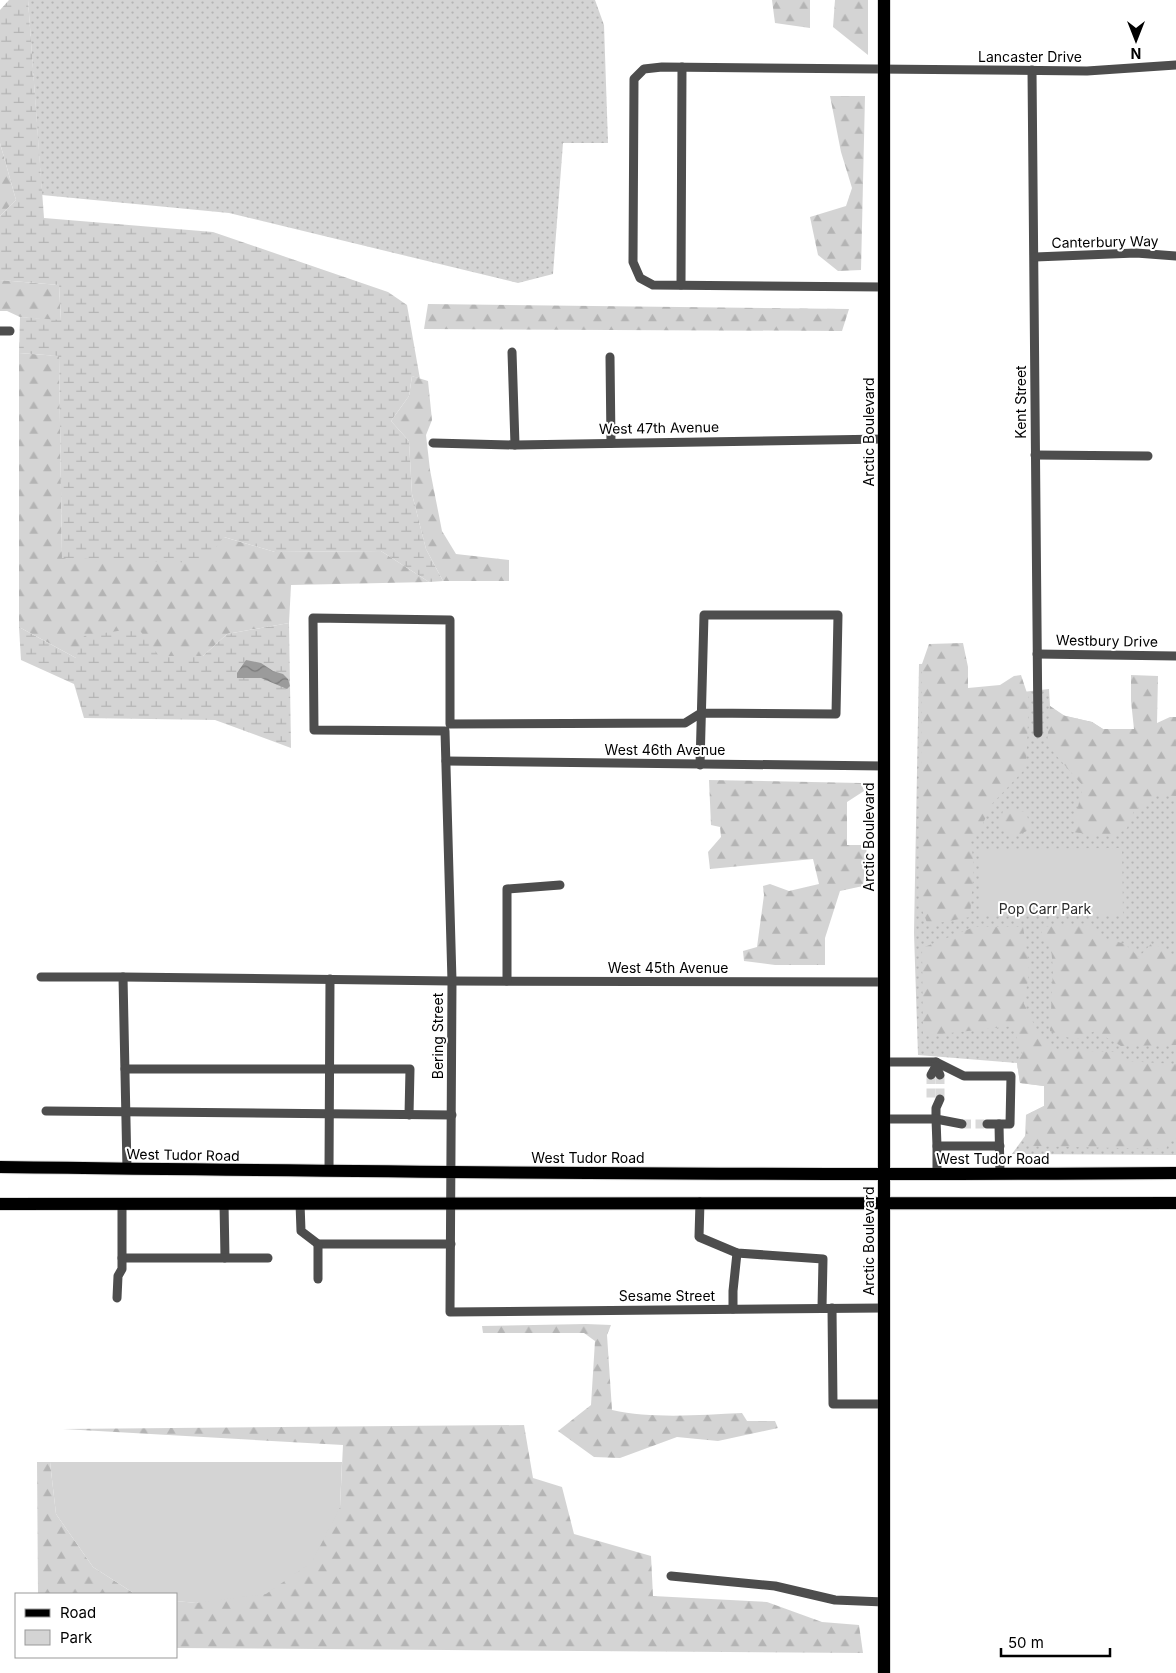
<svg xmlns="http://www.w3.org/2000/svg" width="1176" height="1673" font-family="Inter,sans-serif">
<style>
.green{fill:url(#green-dots)}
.forest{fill:url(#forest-firs)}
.wetland{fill:url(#wetland-marsh)}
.pitch{fill:#d4d4d4}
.water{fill:url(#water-waves)}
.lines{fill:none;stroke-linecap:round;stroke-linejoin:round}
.minor-tunnel{stroke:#d9d9d9;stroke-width:9;stroke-dasharray:9 4.5;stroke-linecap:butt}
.major-casing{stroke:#dbdbdb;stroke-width:14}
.minor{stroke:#4d4d4d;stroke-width:9}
.major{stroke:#000;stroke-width:12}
.labels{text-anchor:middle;stroke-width:4;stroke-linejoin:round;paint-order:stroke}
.street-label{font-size:14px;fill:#000;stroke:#fff}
.park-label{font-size:14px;fill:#2b2b2b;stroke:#fff}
</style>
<defs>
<pattern id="green-dots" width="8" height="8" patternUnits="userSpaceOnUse" patternTransform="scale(1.25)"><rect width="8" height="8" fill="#d4d4d4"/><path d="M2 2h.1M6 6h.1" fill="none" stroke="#b4b4b4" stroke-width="1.8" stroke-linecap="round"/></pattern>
<pattern id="forest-firs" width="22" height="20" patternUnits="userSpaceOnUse" patternTransform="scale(1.25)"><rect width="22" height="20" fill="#d4d4d4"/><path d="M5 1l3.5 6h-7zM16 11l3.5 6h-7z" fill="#b4b4b4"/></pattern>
<pattern id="wetland-marsh" width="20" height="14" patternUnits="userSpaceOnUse" patternTransform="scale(1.25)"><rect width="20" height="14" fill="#d4d4d4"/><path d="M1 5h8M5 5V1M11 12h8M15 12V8" fill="none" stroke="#b4b4b4"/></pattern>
<pattern id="water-waves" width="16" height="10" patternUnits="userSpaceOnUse" patternTransform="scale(1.25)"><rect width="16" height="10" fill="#9b9b9b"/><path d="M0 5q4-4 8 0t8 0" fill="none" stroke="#7c7c7c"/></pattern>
</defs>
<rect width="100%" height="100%" fill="#fff"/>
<g class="green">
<path d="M28 0H595L604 25 608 143H563L553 274 518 283 229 213 42 195Z"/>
<path d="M959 663 964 691 1014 693 1049 689 1050 706 1062 715 1092 722 1103 729H1134V703L1153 723H1176V1155L1012 1154 1025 1136 1026 1115 1044 1106V1086L1020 1083 1017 1063 918 1055 914 933 919 664Z"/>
</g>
<g class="forest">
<path d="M772 0H810V28L775 23Z"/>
<path d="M835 0H868V55L833 27Z"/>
<path d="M830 96H865L861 270 838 271 818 255 810 217 846 206 852 188 841 152Z"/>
<path d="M0 143 16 200 0 216Z"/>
<path d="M0 280 59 285 61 321 20 317 7 311H0Z"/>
<path d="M428 304 849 309 842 331 424 329Z"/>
<path d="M19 353 59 356 62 557 224 537 275 552 381 551 429 582 291 585 289 623 227 634 203 656 76 658 19 627Z"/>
<path d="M412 376 428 381 432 420 426 435 430 470 442 531 456 554 509 560V581H443L426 549 412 494 409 441 391 421 409 396Z"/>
<path d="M963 643 968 667V688L1000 685 1014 676 1021 675 1029 699 1026 768 991 805 982 826 971 842 974 866 970 917 928 925 920 905 922 664 929 644Z"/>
<path d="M1131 675 1158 676 1157 723 1170 717H1176V796L1156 795 1134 811 1127 828 1114 837 1072 832 1083 786 1047 745 1050 706 1065 716 1092 722 1103 729H1134L1131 701Z"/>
<path d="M709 780 861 783 864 791 847 802V845H867L863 886 840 891 825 938V965H775L744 961 743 951 757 947 764 895 763 886 770 884 789 891 819 884 813 859 710 869 708 852 721 837 720 827 711 825Z"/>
<path d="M1015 810 1026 812 1031 829 1016 836 1007 833 999 824 1003 811Z"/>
<path d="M1091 923 1104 938 1125 944 1139 957 1151 944 1164 948 1176 961V1045L1121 1046 1095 1031 1075 1040 1050 1031 1053 970 1051 947 1041 935 1043 927Z"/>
<path d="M974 927H1023L1029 965 1028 981 1023 1002 1040 1036 1058 1050 1114 1052 1125 1061 1176 1064V1139L1171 1137 1166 1149 1026 1146V1115L1044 1106V1086L1020 1083 1017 1063 1022 1054 1013 1026 923 1036 922 948Z"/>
<path d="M586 1324 611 1325 607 1335 612 1410C652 1419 700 1415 742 1413L747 1421H775L778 1428 718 1441 677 1437 620 1458 594 1457 558 1431 591 1405 595 1341 584 1333H483L482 1326Z"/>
<path d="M524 1425 533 1478 562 1487 574 1534 651 1556 653 1596 767 1602 822 1622 859 1625 863 1653 176 1648V1601L197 1603 340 1507 343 1445 63 1429Z"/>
<path d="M37 1462H50L56 1514 93 1567 135 1594H38Z"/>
</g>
<g class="wetland">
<path d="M9 0H28L44 218 213 232 388 292 407 305 420 379 412 376 409 396 391 421 409 441 412 494 426 549 443 581 429 582 381 551 275 552 224 537 203 563 62 558 59 356 19 353 20 317 61 320 59 285 0 280V216L16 200 0 143V10Z"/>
<path d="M289 623 291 748 215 720 84 718 74 684 21 660 19 627 76 658 84 636 138 628 159 656H203L227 634Z"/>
</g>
<g class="pitch">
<path d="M1122 848 1123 915H981V849Z"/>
<path d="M50 1462H342L340 1507 312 1562 266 1594 196 1603 176 1601V1594H135L93 1567 56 1514Z"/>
</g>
<path class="water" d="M246 660 261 663 273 671 283 674 288 679 290 686 287 689 261 678H237V673Z"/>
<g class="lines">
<g class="minor-tunnel">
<path d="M931 1075V1099"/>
<path d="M940 1075V1099"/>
<path d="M962 1124H987"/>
</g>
<g class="major-casing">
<g id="major">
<path d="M884 0V1673"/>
<path d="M0 1167C392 1172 784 1176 1176 1173"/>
<path d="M0 1204 1176 1203"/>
</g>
</g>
<g class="minor">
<path d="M1032 70 1038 733"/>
<path d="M1035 257 1136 253 1176 256"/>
<path d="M681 285 682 67"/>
<path d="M884 287 653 285 640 278 633 262 634 79 644 69 662 67 1087 71 1176 65"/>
<path d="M0 331H10"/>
<path d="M512 352 515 445"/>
<path d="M610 357 611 443"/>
<path d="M433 443 515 445 885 439"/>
<path d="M1035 455 1148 456"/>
<path d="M1037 654 1176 656"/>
<path d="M446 761 884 766"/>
<path d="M700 765 704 615H838L836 714 701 713 685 723 450 724V620L313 618 314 730 445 731 452 981 450 1312 883 1308"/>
<path d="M41 977H123L127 1169"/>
<path d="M123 977 452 981 884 982"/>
<path d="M507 981V889L560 885"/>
<path d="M884 1062H936V1066"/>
<path d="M936 1062 964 1076H1011L1010 1124H999"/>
<path d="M125 1069H410L409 1115"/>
<path d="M931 1075 936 1066 940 1075"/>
<path d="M940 1099 936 1108V1119L962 1124"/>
<path d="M46 1111 452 1115"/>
<path d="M884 1119H936L937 1146H1000"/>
<path d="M987 1124H999L1000 1174"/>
<path d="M937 1146V1174"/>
<path d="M329 1171 330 979"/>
<path d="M700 1202 699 1237 737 1253 823 1259 822 1308"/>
<path d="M224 1203 225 1258"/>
<path d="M300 1203 301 1231 318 1244H451"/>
<path d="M318 1244V1279"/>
<path d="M122 1258H268"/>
<path d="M117 1298 118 1276 122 1269V1203"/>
<path d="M832 1308 833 1404H884"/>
<path d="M733 1309V1291L737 1253"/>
<path d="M671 1576 775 1586 835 1600 884 1602"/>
</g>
<use href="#major" class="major"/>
</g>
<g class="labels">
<g class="street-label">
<text x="1030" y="62">Lancaster Drive</text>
<text transform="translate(1105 242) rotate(-1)" y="5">Canterbury Way</text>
<text transform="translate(1021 402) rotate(-90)" y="5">Kent Street</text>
<text transform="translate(659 428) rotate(-1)" y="5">West 47th Avenue</text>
<text transform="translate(869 432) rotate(-90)" y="5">Arctic Boulevard</text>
<text transform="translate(1107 641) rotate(1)" y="5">Westbury Drive</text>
<text x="665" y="755">West 46th Avenue</text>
<text transform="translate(869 837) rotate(-90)" y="5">Arctic Boulevard</text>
<text x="668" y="973">West 45th Avenue</text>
<text transform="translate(438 1036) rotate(-90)" y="5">Bering Street</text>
<text transform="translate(183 1155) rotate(1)" y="5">West Tudor Road</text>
<text x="588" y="1163">West Tudor Road</text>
<text x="993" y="1164">West Tudor Road</text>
<text transform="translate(869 1241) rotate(-90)" y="5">Arctic Boulevard</text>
<text x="667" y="1301">Sesame Street</text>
</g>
<g class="park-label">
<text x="1045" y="914">Pop Carr Park</text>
</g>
</g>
<rect x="15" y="1593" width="162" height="65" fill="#ffffff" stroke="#999999"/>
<rect x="25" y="1609" width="25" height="8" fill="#000000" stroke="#999999"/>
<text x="60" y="1618" font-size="15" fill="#000000">Road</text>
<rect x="25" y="1630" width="25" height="15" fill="#d4d4d4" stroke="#999999"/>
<text x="60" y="1643" font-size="15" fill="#000000">Park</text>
<g transform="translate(1136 40) rotate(180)" stroke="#ffffff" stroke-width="4" paint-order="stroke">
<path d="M0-4L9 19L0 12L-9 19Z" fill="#000000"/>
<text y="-8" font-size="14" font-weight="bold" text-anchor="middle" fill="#000000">N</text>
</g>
<path d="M1001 1648v8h109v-8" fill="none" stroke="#000000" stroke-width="2.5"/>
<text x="1008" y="1648" font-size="15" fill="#000000" stroke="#ffffff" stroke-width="4" paint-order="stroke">50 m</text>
</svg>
